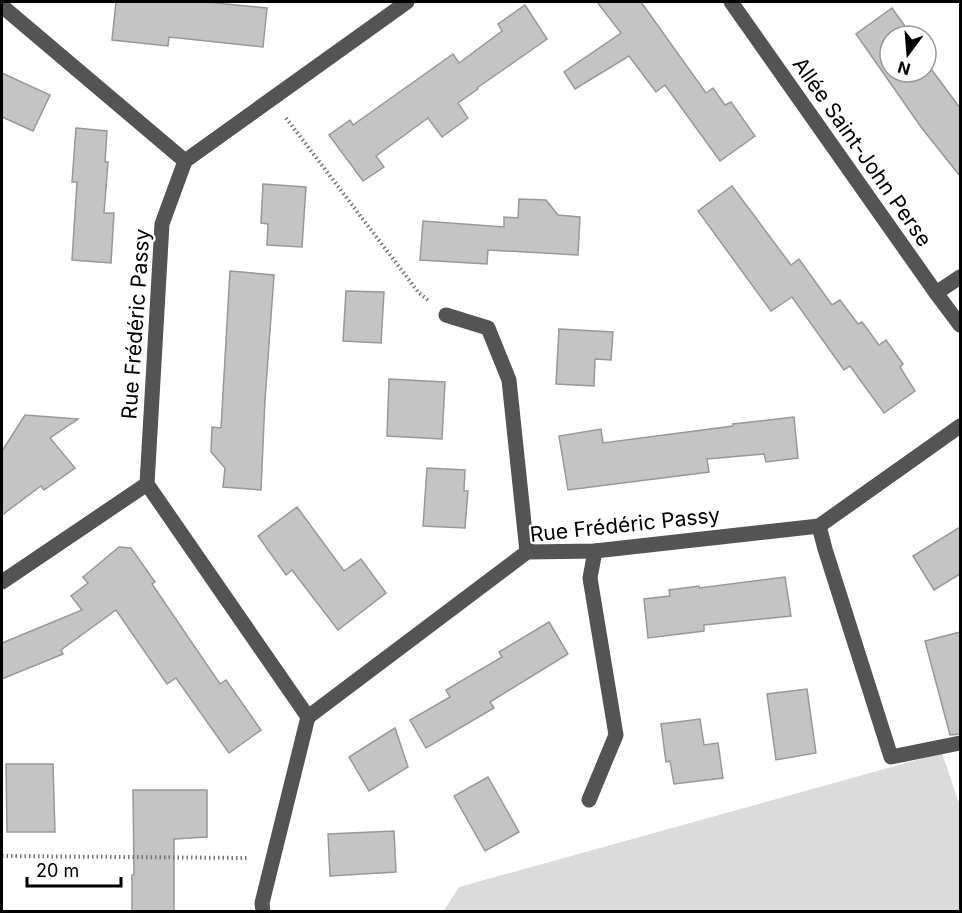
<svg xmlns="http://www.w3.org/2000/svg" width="962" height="913" font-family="Inter,sans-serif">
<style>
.green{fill:#dbdbdb}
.building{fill:#c4c4c4;stroke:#989898;stroke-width:1.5}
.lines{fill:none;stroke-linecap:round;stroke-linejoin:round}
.path{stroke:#767676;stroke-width:4;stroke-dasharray:1.5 3;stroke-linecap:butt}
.minor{stroke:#545454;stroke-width:15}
.labels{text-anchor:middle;stroke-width:4.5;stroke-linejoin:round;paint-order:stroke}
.street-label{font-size:21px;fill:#000;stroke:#fff}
</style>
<rect width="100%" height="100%" fill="#fff"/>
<path class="green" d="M942 753 960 806V911L443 912 459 887Z"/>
<g class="building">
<path d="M116 2H206L267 8 263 47 169 37 168 46 112 40Z"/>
<path d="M597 2H641L706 93 713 88 725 105 731 102 755 136 720 161 665 85 656 92 629 56 575 89 564 72 621 33Z"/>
<path d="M525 5 547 39 477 88 478 89 458 103 468 118 442 137 428 118 376 156 384 167 363 181 329 135 350 120 353 125 453 54 459 63 502 31 498 24Z"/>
<path d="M892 8 912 36H890V72H926V62L960 108V176L921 127 856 34Z"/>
<path d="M2 73 50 95 33 131 2 117Z"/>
<path d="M76 128 107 131 105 162H108L104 213H114L111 263 72 260 77 182H72Z"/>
<path d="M263 184 306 187 302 247 267 245 268 224 261 223Z"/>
<path d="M732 186 791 265 799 259 832 305 840 300 858 324 862 322 879 345 886 340 903 364 900 367 915 391 884 413 850 366 844 370 792 297 771 311 698 211Z"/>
<path d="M519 199 546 200 558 215 580 217 578 255 488 250 487 264 420 260 423 221 504 227V217L518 218Z"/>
<path d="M230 271 274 275 265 400 261 490 223 487 225 468 211 452 212 427 221 428Z"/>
<path d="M346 291 384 292 381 343 343 341Z"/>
<path d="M559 329 613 332 611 360 595 359 594 386 556 384Z"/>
<path d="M389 379 445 382 442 439 387 436Z"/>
<path d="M25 415 78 419 50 438 75 468 44 490 41 486 2 515V451Z"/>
<path d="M794 417 798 458 766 462 764 454 707 459 709 472 568 490 559 436 601 429 603 443 733 426V424Z"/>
<path d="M427 468 465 470 464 491H468L465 528 423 526Z"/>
<path d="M297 507 344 571 361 559 386 593 338 630 292 570 286 575 258 536Z"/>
<path d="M960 527V574L934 590 913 556Z"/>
<path d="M119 547 131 548 155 582 152 584 220 684 226 680 261 730 229 753 176 678 167 684 116 610 61 650 63 654 2 679V643L82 610 71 596 88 583 83 577Z"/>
<path d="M785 577 791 616 704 625V631L648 638 644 599 670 596 669 590 699 586V588Z"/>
<path d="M549 622 568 654 490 702 494 708 426 748 410 720 450 697 446 690 502 657 499 652Z"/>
<path d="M960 632V734L950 735 925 641Z"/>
<path d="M807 689 816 753 776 760 767 694Z"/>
<path d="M700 719 704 745 718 743 723 778 674 784 670 761 666 762 661 724Z"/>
<path d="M395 728 408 767 369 791 349 757Z"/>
<path d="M6 764H53L55 832H7Z"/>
<path d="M488 777 519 832 485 851 454 796Z"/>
<path d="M133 790H207V837L174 839V912H132V875H134Z"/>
<path d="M394 831 396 872 330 876 328 834Z"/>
</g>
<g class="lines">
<g class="path">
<path d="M286 118 419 293 429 301"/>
<path d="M2 856 248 858"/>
</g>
<g class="minor">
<path d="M407 2 185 161 162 224 147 484 308 717 527 552 595 551 819 526 960 426"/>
<path d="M731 2 936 293 960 325"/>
<path d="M2 6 185 161"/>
<path d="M936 293 960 277"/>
<path d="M446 315 488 328 509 380 527 552"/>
<path d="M819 526 825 549 891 757 960 743"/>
<path d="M2 582 147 484"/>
<path d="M589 800 616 735 590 578 595 551"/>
<path d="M263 912 262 903 308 717"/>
</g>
</g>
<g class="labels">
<g class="street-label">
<text transform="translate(862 152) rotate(55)" y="7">Allée Saint-John Perse</text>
<text transform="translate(136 324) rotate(-86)" y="7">Rue Frédéric Passy</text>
<text transform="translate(625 525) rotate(-6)" y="7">Rue Frédéric Passy</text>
</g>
</g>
<rect width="962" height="913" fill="none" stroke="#000000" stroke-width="6"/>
<g transform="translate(908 54) rotate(196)"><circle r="28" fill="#ffffff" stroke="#999999" stroke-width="1.5"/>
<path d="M0-4.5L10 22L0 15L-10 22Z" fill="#000000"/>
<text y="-9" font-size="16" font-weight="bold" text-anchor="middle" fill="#000000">N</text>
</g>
<path d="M27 877v9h94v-9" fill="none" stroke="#000000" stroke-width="3"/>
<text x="36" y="877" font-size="18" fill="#000000" stroke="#ffffff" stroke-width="4.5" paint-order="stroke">20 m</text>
</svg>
